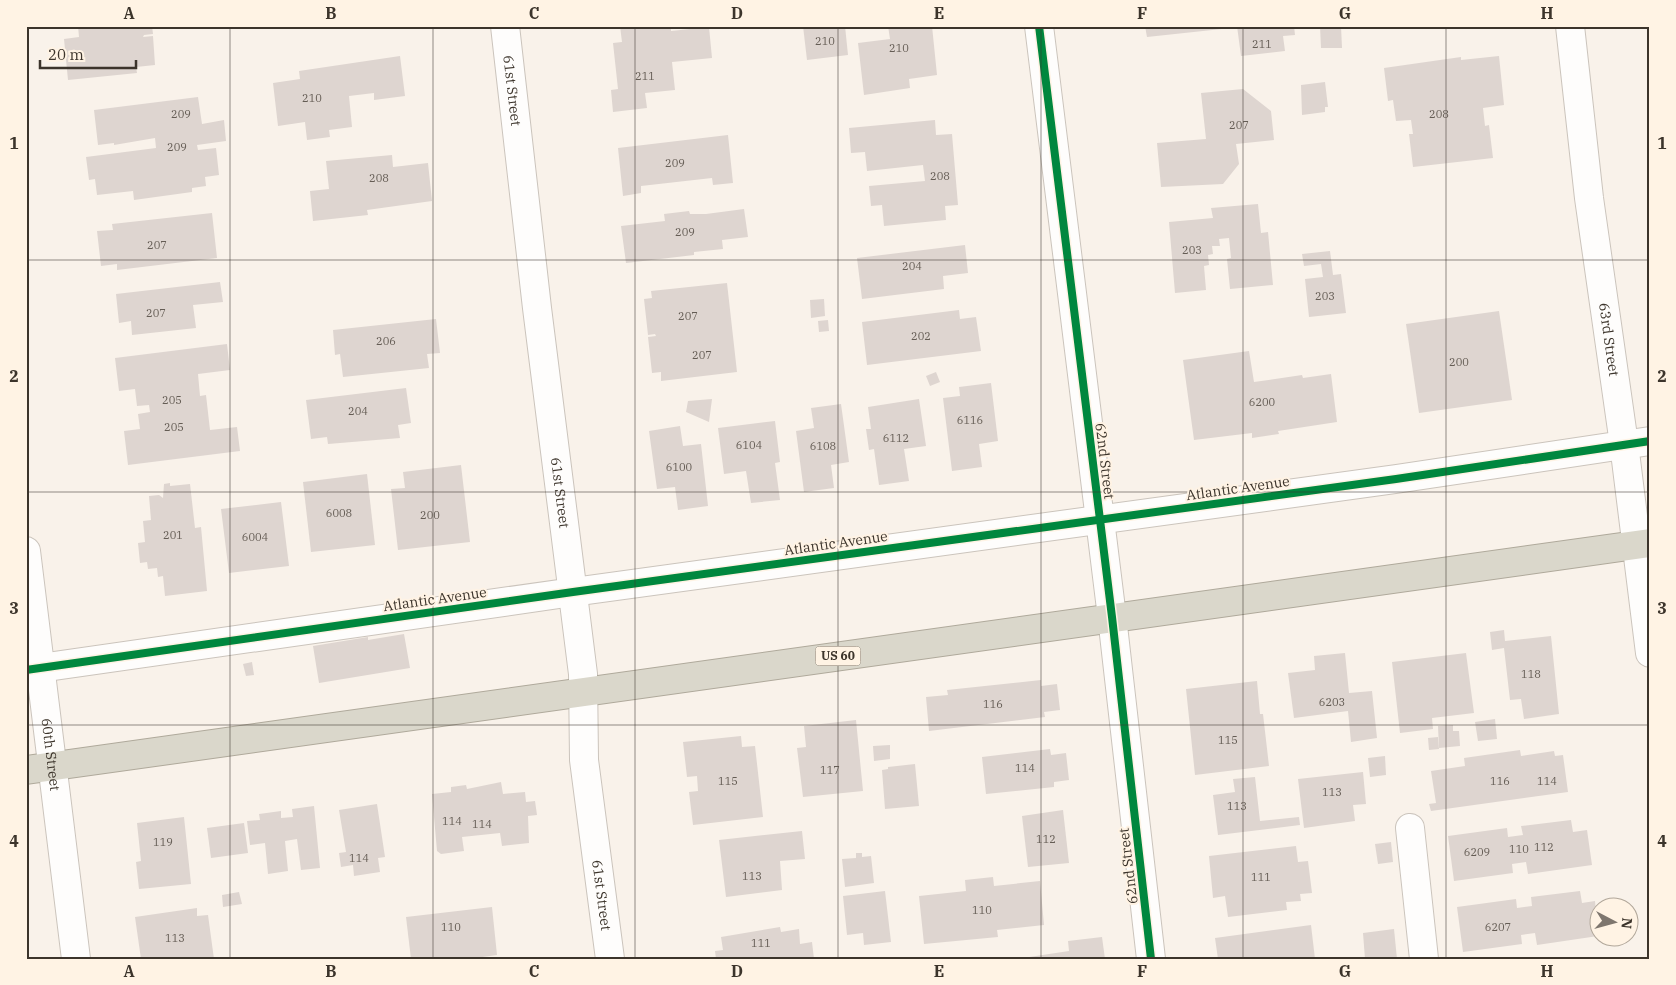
<svg xmlns="http://www.w3.org/2000/svg" width="1676" height="985" font-family="'IBM Plex Serif',serif">
<style>
.building{fill:#ded5d0}
.lines{fill:none;stroke-linecap:round;stroke-linejoin:round}
.minor-casing{stroke:#cbc4bc;stroke-width:30}
.highway-casing{stroke:#afa99b;stroke-width:30}
.minor{stroke:#fefdfc;stroke-width:28}
.highway{stroke:#dad7cb;stroke-width:28}
.cycleway-casing{stroke:#fff3e4;stroke-width:11}
.cycleway{stroke:#00873e;stroke-width:8}
.grid{fill:none;stroke:#3c342b;stroke-width:1;stroke-opacity:0.55}
.labels{text-anchor:middle;stroke-width:4;stroke-linejoin:round;paint-order:stroke}
.number-label{font-size:11px;fill:#645c54}
.shield{fill:#fff3e4;stroke:#766d62;stroke-width:1}
.shield-label{font-size:12px;font-weight:bold;fill:#3c342b}
.street-label{font-size:14px;fill:#3c342b;stroke:#fff3e4}
.neatline{fill:none;stroke:#3c342b;stroke-width:2}
.grid-label{font-size:16px;text-anchor:middle;font-weight:bold;fill:#3c342b}
</style>
<rect width="100%" height="100%" fill="#f9f2ea"/>
<g class="building">
<path d="M78 26H152L153 34 144 35 143 37 153 36 155 65 136 67 137 73 68 80 64 39 79 37Z"/>
<path d="M620 26H671V31L709 27 712 58 672 62 675 90 645 93 647 108 613 112 611 90 618 89 613 43 622 42Z"/>
<path d="M803 26H845L848 55 807 60Z"/>
<path d="M888 26H932L937 75 909 79 910 88 864 95 858 43 890 39Z"/>
<path d="M1145 26H1231V28L1147 37Z"/>
<path d="M1237 26H1294L1295 35 1283 36 1285 51 1241 56Z"/>
<path d="M1320 26H1341L1342 48H1321Z"/>
<path d="M400 56 405 96 374 100V93L349 96 352 127 329 130 330 137 307 140 305 122 278 126 273 83 300 79 299 71Z"/>
<path d="M1499 56 1504 105 1483 108 1485 126 1489 125 1493 158 1413 167 1409 134H1413L1411 120 1396 121 1393 100 1388 101 1384 68 1461 57V60Z"/>
<path d="M1325 82 1328 107H1325V112L1302 115 1301 85Z"/>
<path d="M1243 89 1271 111 1274 140 1236 144 1239 164 1223 184 1161 187 1157 143 1206 139 1201 93Z"/>
<path d="M198 97 202 124 224 120 226 141 197 145 198 150 216 148 219 175 205 177 206 186 192 188V192L134 200 133 191 97 195 95 179 89 180 86 157 156 148 155 138 114 145V143L98 145 94 110Z"/>
<path d="M935 120 936 135 952 134 958 205 945 206 946 220 884 226 882 205 871 206 869 186 925 181 923 165 867 171 865 152 851 153 849 128Z"/>
<path d="M728 135 733 183 713 185 712 178 641 186V193L623 196 618 148Z"/>
<path d="M392 155 393 167 428 163 432 201 367 210 368 215 313 221 310 191 329 189 326 161Z"/>
<path d="M1258 204 1261 233 1268 232 1273 285 1230 289 1227 259 1231 258 1229 238 1219 239 1220 246H1212L1213 254 1208 255 1209 265 1204 266 1206 290 1175 293 1169 222 1213 218 1211 208Z"/>
<path d="M744 209 748 237 722 240 723 249 694 252V255L626 263 621 226 665 221 664 214 689 211 690 214H706Z"/>
<path d="M212 213 217 258 117 270V264L101 266 97 231 113 230 112 224Z"/>
<path d="M965 245 968 273 943 276 944 289 862 299 857 258Z"/>
<path d="M1330 251 1333 275 1341 274 1346 313 1309 317 1305 279 1323 277 1321 264 1304 266 1302 254Z"/>
<path d="M220 282 223 302 193 305 196 328 132 335 131 321 119 323 116 294Z"/>
<path d="M727 283 737 372 661 381V372L652 373 648 337 656 336 655 334 648 335 644 299 652 298 651 291Z"/>
<path d="M824 299 825 316 811 318 810 300Z"/>
<path d="M959 310 960 319 976 317 981 351 867 365 862 322Z"/>
<path d="M1499 311 1512 400 1419 413 1406 324Z"/>
<path d="M436 319 440 353 427 354 429 368 343 377 340 354 335 355 333 330Z"/>
<path d="M828 320 829 331 819 332 818 321Z"/>
<path d="M227 344 230 370 198 374 200 396 206 395 210 430 237 427 240 451 128 465 124 431 140 429 138 414 150 412 149 405 137 406 135 389 119 391 115 358Z"/>
<path d="M1249 351 1254 382 1302 375 1303 378 1331 374 1337 422 1278 431 1279 434 1252 438V433L1194 440 1183 360Z"/>
<path d="M936 372 940 382 930 386 926 376Z"/>
<path d="M991 383 998 441 979 444 982 467 952 471 943 398 960 396 959 387Z"/>
<path d="M406 388 411 423 398 425 400 438 328 444 327 437 311 439 306 400Z"/>
<path d="M712 399 709 422 686 412 688 401Z"/>
<path d="M919 399 926 446 904 449 909 481 879 485 874 449 869 450 866 429H871L868 407Z"/>
<path d="M841 404 849 462 831 465 834 488 804 492 796 431 814 428 811 408Z"/>
<path d="M775 421 780 462 775 463 780 500 751 503 746 471 724 474 718 428Z"/>
<path d="M680 426 683 446 701 444 708 506 678 510 675 487 657 489 649 431Z"/>
<path d="M461 465 470 542 398 550 391 489 405 488 403 472Z"/>
<path d="M367 474 375 545 311 552 303 482Z"/>
<path d="M170 483V486L190 484 195 528 201 527 207 591 165 596 163 576 158 577 157 568 148 569 147 562 140 563 138 543 145 542 143 521 151 520 149 496 159 495 163 498 164 484Z"/>
<path d="M281 502 289 566 229 573 221 509Z"/>
<path d="M1504 630 1505 641 1551 636 1559 714 1524 719 1521 699 1510 700 1504 648 1492 650 1490 632Z"/>
<path d="M404 634 410 668 319 683 313 646 368 637V640Z"/>
<path d="M1345 653 1349 693 1372 691 1377 738 1351 742 1348 711 1294 718 1288 673 1315 670 1314 656Z"/>
<path d="M1466 653 1474 713 1432 718 1433 729 1400 733 1392 662Z"/>
<path d="M252 662 254 675 246 676 243 664Z"/>
<path d="M1041 680V686L1057 684 1060 710 1044 712 1045 717 929 731 926 697 948 695 947 690Z"/>
<path d="M1257 681 1260 714H1263L1269 766 1195 775 1186 689Z"/>
<path d="M1495 719 1497 739 1478 741 1475 722Z"/>
<path d="M856 720 863 791 803 797 797 748 806 747 804 726Z"/>
<path d="M1453 725V731H1459L1460 746 1439 748 1438 726Z"/>
<path d="M741 736 742 747 755 746 763 817 693 825 689 792 698 791 697 776 687 777 683 742Z"/>
<path d="M1438 737 1439 749 1429 750 1428 738Z"/>
<path d="M890 745V759L874 761 873 746Z"/>
<path d="M1050 749 1051 755 1066 753 1069 780 1054 782V787L986 794 982 757Z"/>
<path d="M1520 750 1521 756 1554 751 1555 756 1563 755 1568 792 1431 811 1429 804 1436 803 1431 771 1465 766 1464 758Z"/>
<path d="M1385 756 1386 775 1370 777 1368 758Z"/>
<path d="M915 764 919 806 885 809 882 770 888 769V767Z"/>
<path d="M1363 772 1366 804 1353 805 1355 821 1304 828 1298 779Z"/>
<path d="M1255 777 1260 821 1299 817 1300 825 1218 835 1213 795 1235 792 1233 779Z"/>
<path d="M501 782 503 794 525 792 526 802 535 801 537 815 528 816 529 843 502 846 500 833 462 837 464 851 441 854 437 851 432 794 451 792V787L466 785 467 789Z"/>
<path d="M377 804 385 857 378 858 380 872 354 876 353 865 341 867 339 853 346 852 339 810Z"/>
<path d="M314 806 320 868 301 870 297 839 285 841 288 871 268 874 265 843 250 845 247 821 260 820 259 814 281 811V818L293 817 292 809Z"/>
<path d="M1063 810 1069 863 1028 867 1022 816Z"/>
<path d="M184 817 191 884 139 889 136 862 141 861 137 823Z"/>
<path d="M1571 820 1573 832 1587 830 1592 865 1528 874 1526 862 1512 864 1513 873 1454 881 1448 836 1507 828 1508 837 1523 835 1521 826Z"/>
<path d="M244 823 248 853 211 858 207 828Z"/>
<path d="M802 831 805 859 780 861 782 890 726 897 719 840Z"/>
<path d="M1391 842 1393 862 1378 864 1375 844Z"/>
<path d="M1296 846 1298 862 1308 861 1312 893 1300 894 1301 901 1286 902 1287 910 1228 917 1225 896 1213 898 1209 856Z"/>
<path d="M856 853H862V857L871 856 874 883 845 887 842 859 856 858Z"/>
<path d="M993 877 994 886 1040 881 1044 925 997 930 998 937 924 944 919 896 966 891 965 880Z"/>
<path d="M885 891 891 942 864 945 863 933 847 935 843 896Z"/>
<path d="M1580 891 1582 903 1595 901 1598 936 1537 945 1535 933 1521 935 1522 944 1463 952 1457 907 1516 899 1517 908 1532 906 1531 897Z"/>
<path d="M239 892 242 904 223 907 222 895Z"/>
<path d="M492 907 497 955 468 959H411L406 917Z"/>
<path d="M197 908V916L208 915 214 959H141L135 917Z"/>
<path d="M1311 925 1315 959H1218L1215 938Z"/>
<path d="M780 927 781 932 799 929 800 944 812 942 814 959H716L715 951 723 950 721 937Z"/>
<path d="M1394 929 1397 959H1365L1363 933Z"/>
<path d="M1102 937 1105 959H1016L1069 951 1068 941Z"/>
</g>
<g class="lines">
<g class="minor-casing">
<g id="minor">
<path id="s1" d="M505 26 537 308 583 674 584 760 610 959"/>
<path d="M1039 26 1112 617 1151 959"/>
<path id="s2" d="M1570 26 1589 198 1624 444 1650 653"/>
<path id="s3" d="M26 551 76 959"/>
<path d="M26 670 573 592 1396 479 1650 441"/>
<path d="M1410 828 1424 959"/>
</g>
</g>
<g class="highway-casing">
<path id="highway" d="M26 770 1650 543"/>
</g>
<use href="#minor" class="minor"/>
<use href="#highway" class="highway"/>
<g class="cycleway-casing">
<g id="cycleway">
<path d="M1039 26 1112 617 1151 959"/>
<path d="M26 670 573 592 1396 479 1650 441"/>
</g>
</g>
<use href="#cycleway" class="cycleway"/>
</g>
<path class="grid" d="M230 26V959M433 26V959M635 26V959M838 26V959M1041 26V959M1243 26V959M1446 26V959M26 260H1650M26 492H1650M26 725H1650"/>
<g class="labels">
<g class="number-label">
<text x="825" y="45">210</text>
<text x="1262" y="48">211</text>
<text x="899" y="52">210</text>
<text x="645" y="80">211</text>
<text x="312" y="102">210</text>
<text x="181" y="118">209</text>
<text x="1439" y="118">208</text>
<text x="1239" y="129">207</text>
<text x="177" y="151">209</text>
<text x="675" y="167">209</text>
<text x="940" y="180">208</text>
<text x="379" y="182">208</text>
<text x="685" y="236">209</text>
<text x="157" y="249">207</text>
<text x="1192" y="254">203</text>
<text x="912" y="270">204</text>
<text x="1325" y="300">203</text>
<text x="156" y="317">207</text>
<text x="688" y="320">207</text>
<text x="921" y="340">202</text>
<text x="386" y="345">206</text>
<text x="702" y="359">207</text>
<text x="1459" y="366">200</text>
<text x="172" y="404">205</text>
<text x="1262" y="406">6200</text>
<text x="358" y="415">204</text>
<text x="970" y="424">6116</text>
<text x="174" y="431">205</text>
<text x="896" y="442">6112</text>
<text x="749" y="449">6104</text>
<text x="823" y="450">6108</text>
<text x="679" y="471">6100</text>
<text x="339" y="517">6008</text>
<text x="430" y="519">200</text>
<text x="173" y="539">201</text>
<text x="255" y="541">6004</text>
<text x="1531" y="678">118</text>
<text x="1332" y="706">6203</text>
<text x="993" y="708">116</text>
<text x="1228" y="744">115</text>
<text x="1025" y="772">114</text>
<text x="830" y="774">117</text>
<text x="728" y="785">115</text>
<text x="1500" y="785">116</text>
<text x="1547" y="785">114</text>
<text x="1332" y="796">113</text>
<text x="1237" y="810">113</text>
<text x="452" y="825">114</text>
<text x="482" y="828">114</text>
<text x="1046" y="843">112</text>
<text x="163" y="846">119</text>
<text x="1544" y="851">112</text>
<text x="1519" y="853">110</text>
<text x="1477" y="856">6209</text>
<text x="359" y="862">114</text>
<text x="752" y="880">113</text>
<text x="1261" y="881">111</text>
<text x="982" y="914">110</text>
<text x="451" y="931">110</text>
<text x="1498" y="931">6207</text>
<text x="175" y="942">113</text>
<text x="761" y="947">111</text>
</g>
<rect class="shield" x="815.5" y="646.5" width="45" height="19" rx="4"/>
<g class="shield-label">
<text x="838" y="660">US 60</text>
</g>
<g class="street-label">
<text dy="5" stroke="none"><textPath href="#s1" startOffset="65">61st Street</textPath></text>
<text dy="5" stroke="none"><textPath href="#s2" startOffset="316">63rd Street</textPath></text>
<text transform="translate(1105 461) rotate(83)" y="5">62nd Street</text>
<text transform="translate(1238 488) rotate(-8)" y="5">Atlantic Avenue</text>
<text dy="5" stroke="none"><textPath href="#s1" startOffset="470">61st Street</textPath></text>
<text transform="translate(836 543) rotate(-8)" y="5">Atlantic Avenue</text>
<text transform="translate(435 599) rotate(-8)" y="5">Atlantic Avenue</text>
<text dy="5" stroke="none"><textPath href="#s3" startOffset="205">60th Street</textPath></text>
<text transform="translate(1128 866) rotate(-97)" y="5">62nd Street</text>
<text dy="5" stroke="none"><textPath href="#s1" startOffset="875">61st Street</textPath></text>
</g>
</g>
<rect width="1676" height="985" fill="none" stroke="#fff3e4" stroke-width="55"/>
<g transform="translate(1614 922) rotate(96)"><circle r="24" fill="#fff3e4" stroke="#b1a79a"/>
<path d="M0-4L9 19L0 12L-9 19Z" fill="#7e766e"/>
<text y="-8" font-size="14" font-weight="bold" text-anchor="middle" fill="#3c342b">N</text>
</g>
<path d="M40 60v8h96v-8" fill="none" stroke="#3c342b" stroke-width="2.5"/>
<text x="48" y="60" font-size="15" fill="#3c342b" stroke="#fff3e4" stroke-width="4" paint-order="stroke">20 m</text>
<rect x="28" y="28" width="1620" height="930" class="neatline"/>
<g class="grid-label">
<text x="129" y="19">A</text>
<text x="331" y="19">B</text>
<text x="534" y="19">C</text>
<text x="737" y="19">D</text>
<text x="939" y="19">E</text>
<text x="1142" y="19">F</text>
<text x="1345" y="19">G</text>
<text x="1547" y="19">H</text>
<text x="14" y="149">1</text>
<text x="1662" y="149">1</text>
<text x="14" y="382">2</text>
<text x="1662" y="382">2</text>
<text x="14" y="614">3</text>
<text x="1662" y="614">3</text>
<text x="14" y="847">4</text>
<text x="1662" y="847">4</text>
<text x="129" y="977">A</text>
<text x="331" y="977">B</text>
<text x="534" y="977">C</text>
<text x="737" y="977">D</text>
<text x="939" y="977">E</text>
<text x="1142" y="977">F</text>
<text x="1345" y="977">G</text>
<text x="1547" y="977">H</text>
</g>
</svg>
